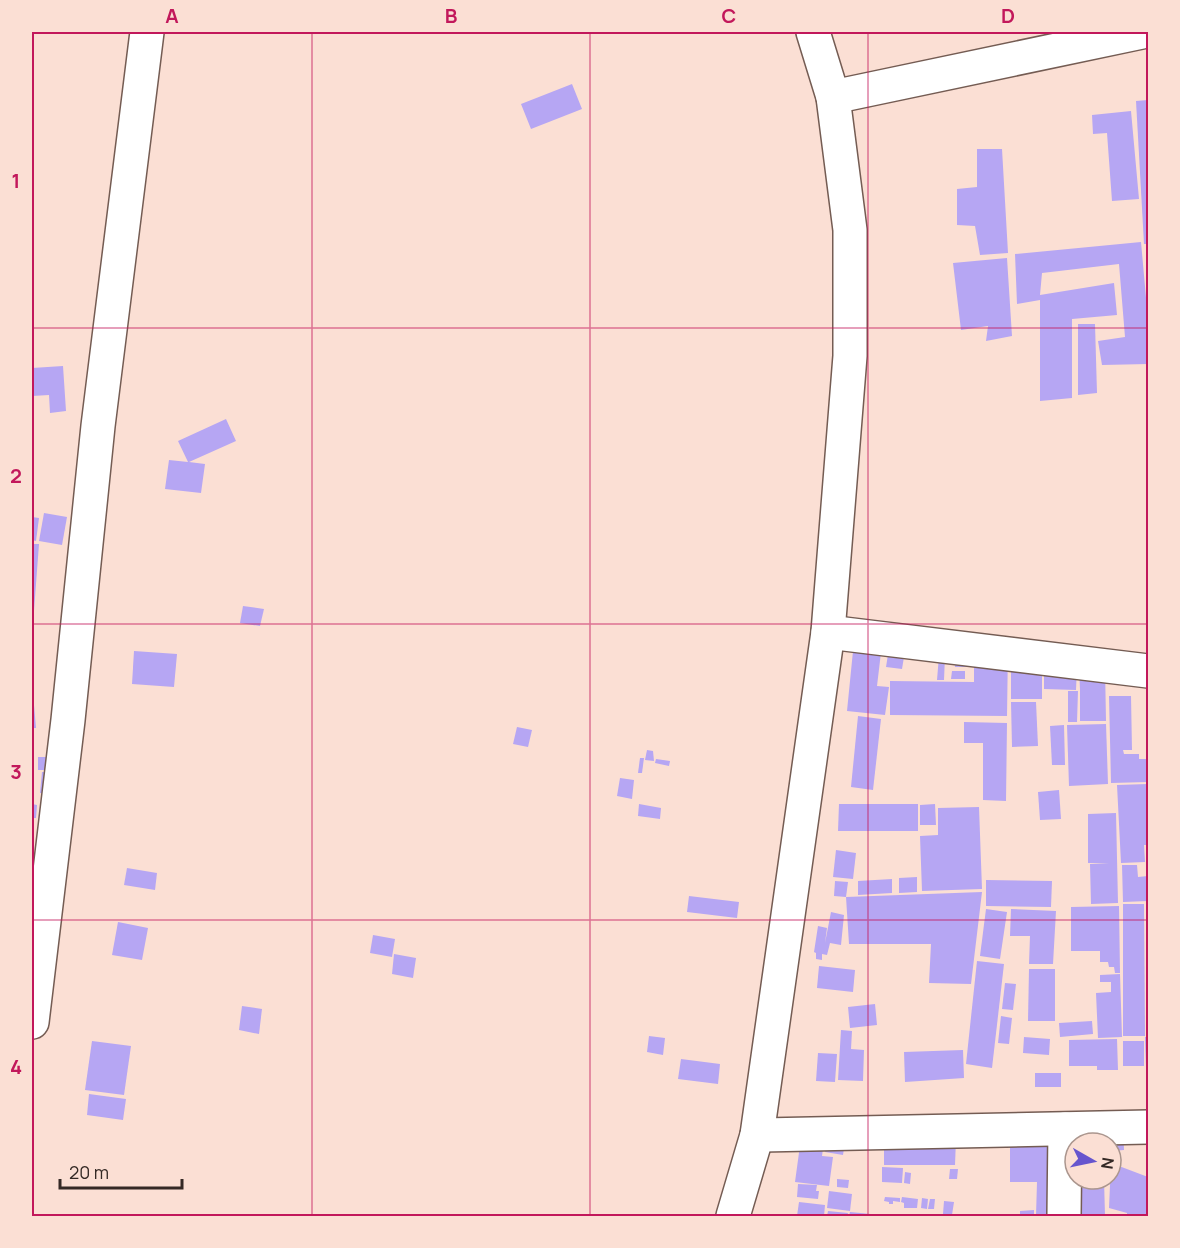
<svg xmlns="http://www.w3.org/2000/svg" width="1180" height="1248" font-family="Manrope,sans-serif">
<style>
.building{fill:#b6a6f3}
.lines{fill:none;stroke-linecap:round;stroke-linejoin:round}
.minor-casing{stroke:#745c53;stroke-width:36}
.minor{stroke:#fff;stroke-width:33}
.grid{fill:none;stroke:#c2185b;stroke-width:1.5;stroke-opacity:0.55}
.neatline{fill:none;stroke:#c2185b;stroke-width:2}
.grid-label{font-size:20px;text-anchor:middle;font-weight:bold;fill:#c2185b}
</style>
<rect width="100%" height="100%" fill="#fbdfd4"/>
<g class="building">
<path d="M572 84 582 109 531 129 521 104Z"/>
<path d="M1148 100V244H1144L1136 101Z"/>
<path d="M1131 111 1139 199 1112 201 1107 133 1093 134 1092 115Z"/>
<path d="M977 149H1002L1008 253 980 255 975 226 957 225V189L977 187Z"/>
<path d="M1141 242 1148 320V364L1102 365 1098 341 1125 337 1119 264 1042 273 1040 295 1114 283 1117 315 1072 319V398L1040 401V300L1017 304 1015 254Z"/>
<path d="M1007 258 1012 336 986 341 988 326 961 330 953 263Z"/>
<path d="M1078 324H1095L1097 393 1078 395Z"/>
<path d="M63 366 66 411 50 413 49 395 32 396V368Z"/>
<path d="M226 419 236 441 189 462 205 464 201 493 165 489 169 460 188 462 178 441Z"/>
<path d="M44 513 67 517 62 545 39 541Z"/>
<path d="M32 517 39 518 36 541 32 540Z"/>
<path d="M32 544H39L33 624H32Z"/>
<path d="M243 606 264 609 260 626 240 623Z"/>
<path d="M854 641 882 644 877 686 889 687 885 715 847 711Z"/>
<path d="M890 642 906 645 902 669 886 667Z"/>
<path d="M954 646 1008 647 1007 716 890 715V681L974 682V667H955Z"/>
<path d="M134 651 177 654 174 687 132 684Z"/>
<path d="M939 656H945L944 680H937Z"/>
<rect x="1011" y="657" width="31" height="42"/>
<path d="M1044 666H1077L1076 690 1044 689Z"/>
<path d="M1079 667H1105L1106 721H1080V690H1083H1080Z"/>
<path d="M952 671H965V679H951Z"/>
<path d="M1068 691H1078L1077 722H1068Z"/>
<path d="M1109 696H1131L1132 750H1123L1124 754H1139V759H1148V782L1111 783Z"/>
<path d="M1011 702H1036L1038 746 1012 747Z"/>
<path d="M32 705H34L36 728H32Z"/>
<path d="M858 716 881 719 873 790 851 787Z"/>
<path d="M964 722 1007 723 1006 801 983 800V743H964Z"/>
<path d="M1106 724 1108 784 1069 786 1067 725Z"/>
<path d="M1064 725 1065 765H1052L1050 726Z"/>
<path d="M517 727 532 730 528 747 513 744Z"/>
<path d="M647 750 653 751 654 761 645 760Z"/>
<path d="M38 757H51L50 770H38Z"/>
<path d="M640 758H644L642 773H638Z"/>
<path d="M656 759 670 761 669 766 655 763Z"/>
<path d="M42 772H51L50 794 40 793Z"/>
<path d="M620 778 634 780 632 799 617 796Z"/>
<path d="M1148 784V845H1144L1145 862 1121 863 1117 785Z"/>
<path d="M1059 790 1061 819 1040 820 1038 792Z"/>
<path d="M32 804 37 805 36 818H32Z"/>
<path d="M639 804 661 808 660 819 638 816Z"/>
<path d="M839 804H918V831H838Z"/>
<path d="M935 804 936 825H920V805Z"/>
<path d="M979 807 982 889 922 891 920 836 938 835V808Z"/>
<path d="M1116 813 1118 903 1091 904 1090 864 1109 863H1088V814Z"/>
<path d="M836 850 856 853 853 879 833 877Z"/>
<path d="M1122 865H1137L1138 877 1148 876V901L1123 902Z"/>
<path d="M127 868 157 873 155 890 124 885Z"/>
<path d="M917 877V892L899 893V878Z"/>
<path d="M892 879V893L858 895V881Z"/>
<path d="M986 880 1052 881 1051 907 986 906Z"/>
<path d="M835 881 848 882 846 897 834 896Z"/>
<path d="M982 892 971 984 929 983 931 944H849L846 897Z"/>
<path d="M689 896 739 902 737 918 687 912Z"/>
<path d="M1123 904H1144L1145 1036H1123Z"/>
<path d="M1119 906 1120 973H1115L1114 967H1109L1108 962H1100V951H1071V907Z"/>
<path d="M986 909 1007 912 1000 959 980 956Z"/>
<path d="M1011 909 1056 911 1053 964H1029L1030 936H1010Z"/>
<path d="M831 912 844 915 841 945 830 943 827 955 822 954V960L816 959V953L814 952 818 926 827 928 825 943Z"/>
<path d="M118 922 148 928 142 960 112 955Z"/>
<path d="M373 935 395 939 392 957 370 953Z"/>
<path d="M394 954 416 958 413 978 392 974Z"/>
<path d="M977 961 1004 964 992 1068 966 1064Z"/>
<path d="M819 966 855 970 853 992 817 988Z"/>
<path d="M1029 969H1055V1021H1028Z"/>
<path d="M1120 974 1122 1037 1098 1038 1096 993 1111 992V982H1100V975Z"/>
<path d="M1005 983 1016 984 1013 1010 1002 1009Z"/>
<path d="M875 1004 877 1025 850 1028 848 1007Z"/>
<path d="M242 1006 262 1009 259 1034 239 1030Z"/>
<path d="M1001 1016 1012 1018 1009 1044 998 1043Z"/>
<path d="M1092 1021 1093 1034 1060 1037 1059 1023Z"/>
<path d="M841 1030 852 1031 851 1049 864 1050 863 1081 838 1080Z"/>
<path d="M649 1036 665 1038 663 1055 647 1052Z"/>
<path d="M1024 1037 1050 1039 1049 1055 1023 1053Z"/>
<path d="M1145 1037H1148V1067H1146Z"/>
<path d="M1117 1039 1118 1070H1097V1066H1069V1040Z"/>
<path d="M92 1041 131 1046 124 1095 85 1090Z"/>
<rect x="1123" y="1041" width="21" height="25"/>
<path d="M963 1050 964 1078 905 1082 904 1052Z"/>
<path d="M818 1053 837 1054 835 1082 816 1081Z"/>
<path d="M681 1059 720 1064 718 1084 678 1079Z"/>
<rect x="1035" y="1073" width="26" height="14"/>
<path d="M89 1094 126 1099 123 1120 87 1115Z"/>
<path d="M1123 1130 1124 1150 1111 1151V1143Z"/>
<path d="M1010 1135 1073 1136 1072 1216H1036L1037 1182H1010Z"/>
<path d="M884 1137 956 1139 955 1165H884Z"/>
<path d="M801 1138 824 1141 822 1156 833 1157 829 1186 795 1182Z"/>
<path d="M827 1140 845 1142 843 1155 825 1152Z"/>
<path d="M1111 1163 1148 1177V1216H1127V1213L1109 1208Z"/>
<path d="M882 1167 903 1168 902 1183 882 1182Z"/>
<path d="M950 1169H958L957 1179H949Z"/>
<path d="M905 1172 911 1173 910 1184 904 1183Z"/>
<path d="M837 1179 849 1180 848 1188 837 1187Z"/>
<path d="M1076 1179H1104L1105 1216H1076Z"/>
<path d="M798 1184 817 1185 816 1191H819L818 1199 797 1197Z"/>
<path d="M829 1191 852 1194 850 1211 827 1208Z"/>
<path d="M885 1197 900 1198V1202L893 1201V1204H889V1202L884 1201Z"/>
<path d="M902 1197 918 1199 917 1208H904V1203L901 1202Z"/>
<path d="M922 1198 928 1199 927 1209 921 1208Z"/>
<path d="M930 1199H935L934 1209H928Z"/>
<path d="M944 1201 954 1202 952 1215 943 1214Z"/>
<path d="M799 1202 825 1205 824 1216H797Z"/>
<path d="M1034 1210V1216H1020V1211Z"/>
<path d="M828 1211 848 1213 847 1216H827Z"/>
<path d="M850 1212 881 1215 880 1216H849Z"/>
</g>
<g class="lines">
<g class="minor-casing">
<g id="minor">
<path d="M833 97 1142 32"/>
<path d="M828 632 1148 671"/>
<path d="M32 1022 68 720 98 426 147 32"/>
<path d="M757 1135 1148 1127"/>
<path d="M733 1216 757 1135 828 632 850 356V230L833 97 813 32"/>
<path d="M1064 1216 1065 1129"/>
</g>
</g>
<use href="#minor" class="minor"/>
</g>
<path class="grid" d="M312 32V1216M590 32V1216M868 32V1216M32 328H1148M32 624H1148M32 920H1148"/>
<rect width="1180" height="1248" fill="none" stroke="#fbdfd4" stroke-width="66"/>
<g transform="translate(1093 1161) rotate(99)"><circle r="28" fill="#fbdfd4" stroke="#ab968e" stroke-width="1.5"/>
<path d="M0-4.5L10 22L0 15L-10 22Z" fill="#6655ce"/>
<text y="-9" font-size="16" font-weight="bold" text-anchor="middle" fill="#342925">N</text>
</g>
<path d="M60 1179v9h122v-9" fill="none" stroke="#342925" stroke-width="3"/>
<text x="69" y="1179" font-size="18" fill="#342925" stroke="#fbdfd4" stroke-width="4.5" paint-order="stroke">20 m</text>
<rect x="33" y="33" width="1114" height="1182" class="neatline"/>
<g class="grid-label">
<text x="172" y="23">A</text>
<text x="451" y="23">B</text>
<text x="729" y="23">C</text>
<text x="1008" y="23">D</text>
<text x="16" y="188">1</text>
<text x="16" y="483">2</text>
<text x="16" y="779">3</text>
<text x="16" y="1074">4</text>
</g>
</svg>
